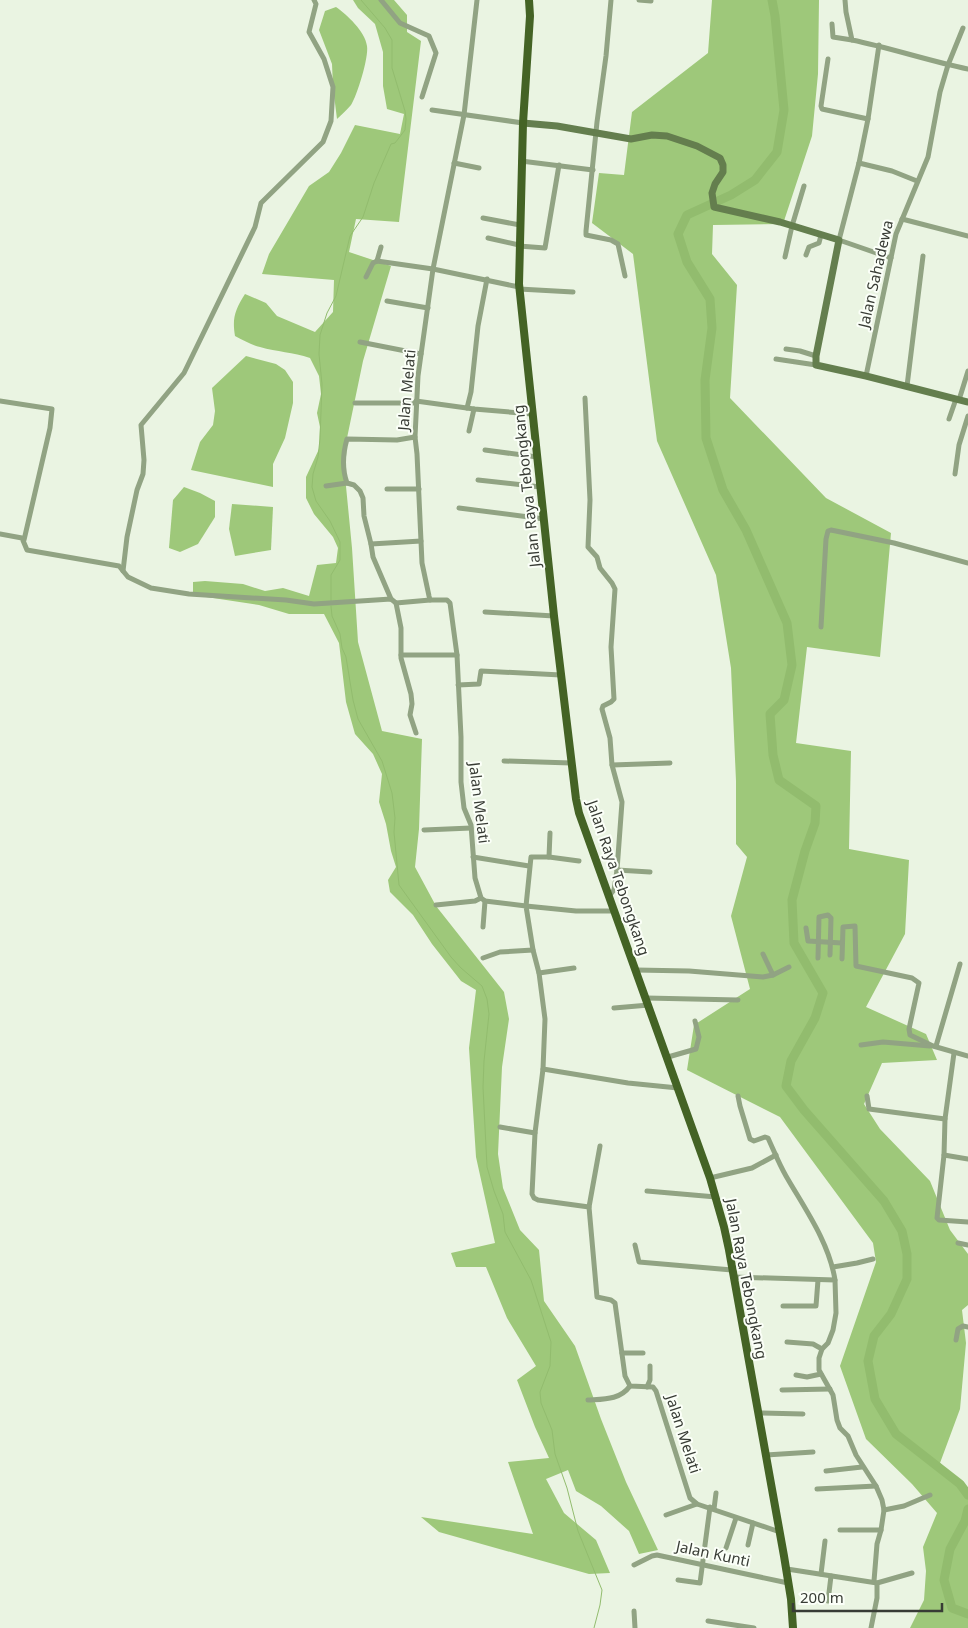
<svg xmlns="http://www.w3.org/2000/svg" width="968" height="1628" font-family="'Noto Sans',sans-serif">
<style>
.forest{fill:#9ec87a}
.lines{fill:none;stroke-linecap:round;stroke-linejoin:round}
.stream{stroke:#92bc6e;stroke-width:1}
.river{stroke:#92bc6e;stroke-width:9}
.street{stroke:#91a383;stroke-width:5}
.secondary{stroke:#647e4e;stroke-width:7}
.primary{stroke:#446325;stroke-width:8}
.labels{text-anchor:middle;stroke-width:4;stroke-linejoin:round;paint-order:stroke}
.street-label{font-size:15px;fill:#383c35;stroke:#fbfff8}
</style>
<rect width="100%" height="100%" fill="#eaf4e2"/>
<g class="forest">
<path d="M353 0H394L407 15V32L421 41 399 222 356 219 349 252 391 266 363 361 347 438 345 476 352 548 358 642 382 731 422 739 419 829 415 867 436 906 504 992 509 1019 502 1067 498 1154 503 1188 520 1230 539 1250 544 1301 575 1346 601 1419 626 1482 658 1550 639 1554 629 1531 601 1506 576 1491 568 1470 546 1479 564 1513 596 1540 610 1573 589 1574 439 1532 421 1517 533 1534 508 1462 549 1458 535 1427 517 1380 536 1366 507 1318 486 1267H456L451 1253 495 1243 476 1157 469 1048 476 990 461 981 432 944 413 915 390 892 388 880 396 867 391 851 386 824 379 802 382 774 373 754 355 734 346 702 339 643 324 614H289L259 605 193 595V582L205 581 243 584 265 591 283 588 309 596 317 565 336 563 338 548 333 537 314 514 306 498V477L319 449 320 427 317 413 321 394 319 376 310 358C293 352 277 352 260 347 251 345 243 340 235 336 232 318 235 310 245 294L266 303 277 316 315 332 333 312 334 280 262 274 269 254 309 186 329 172 341 153 355 125 400 134 404 114 387 109 383 86V52L375 24 358 8Z"/>
<path d="M712 0H819L818 74 812 136 783 224 713 225 712 254 737 285 730 398 826 498 891 533 880 657 807 647 796 743 851 751 849 849 909 860 905 934 866 1007 926 1034 937 1060 882 1063 864 1104 880 1129 930 1181 950 1230 968 1254V1305L962 1310 966 1343 960 1409 940 1463 968 1490V1628H910L924 1600 926 1571 923 1547 937 1513 912 1484 866 1439 840 1366 876 1262 873 1243 780 1117 687 1070 694 1025 750 989 731 916 747 857 736 844V781L731 668 716 575 657 441 633 254 592 223 599 173 624 175 632 112 708 53Z"/>
<path d="M336 7C347 15 365 31 367 46 369 57 357 96 351 105 347 110 342 114 337 119L333 87 332 64 319 30 325 11Z"/>
<path d="M246 356 276 364 285 370 293 382V403L285 438 273 464V487L191 470 200 442 213 425 215 411 212 388Z"/>
<path d="M184 487 200 493 215 501V517L198 544 180 552 169 548 173 500Z"/>
<path d="M232 504 273 507 271 550 235 556 229 529Z"/>
</g>
<g class="lines">
<g class="stream">
<path d="M331 602V575L340 560V542L330 521 316 501 312 487 313 474 318 457 320 439 322 384 319 354 320 335 327 313 336 296 350 236 363 217 374 183 391 144 395 143 405 130 406 119 405 111 392 68V40L385 28 361 0"/>
<path d="M331 606 332 616 340 634 342 648 346 657 353 700 358 719 382 761 392 793 395 818 394 832 399 885 451 957 461 968 482 986 487 999 489 1014 484 1061 483 1087 487 1167 494 1191 503 1214 505 1232 531 1280 551 1342 550 1366 540 1392 541 1403 552 1430 555 1454 567 1488 578 1531 602 1590 600 1605 594 1628"/>
</g>
<g class="river">
<path d="M772 0 775 16 784 110 777 152 755 180 731 195 687 215 678 234 687 262 710 299 712 328 705 380 706 438 723 490 746 530 787 623 792 665 784 700 770 714 773 755 779 780 816 806 815 823 805 851 792 900 794 943 823 993 815 1018 791 1061 786 1086 804 1110 884 1201 902 1231 907 1254V1279L891 1314 874 1336 868 1361 875 1399 896 1434 960 1484 968 1495"/>
<path d="M968 1509 965 1521 950 1549 944 1580 952 1608 968 1614"/>
</g>
<g class="street">
<path d="M381 0 400 23 429 36 436 53 422 97"/>
<path d="M477 0 464 115 433 269 418 376 415 437 417 454 422 563 429 596 430 600H447L450 603 457 655 461 737V782L464 808 471 825 475 878 481 898 485 901 526 906 533 950 539 973 545 1019 543 1069 535 1133 532 1194 534 1198 538 1200 589 1207 597 1297 611 1300 615 1303 625 1376 630 1386 653 1387 656 1391 690 1498 697 1504 780 1532"/>
<path d="M611 0 606 56 597 122 586 231V235L611 240 618 244 625 276"/>
<path d="M639 0 651 1"/>
<path d="M845 0 846 12 852 40C891 48 929 61 968 69"/>
<path d="M832 24 833 37 852 40"/>
<path d="M879 45 868 119 859 163 839 240 891 258"/>
<path d="M828 59 821 106 822 109 868 119"/>
<path d="M432 110 523 123"/>
<path d="M521 161 593 170"/>
<path d="M454 163 479 168"/>
<path d="M859 163 892 171 917 181"/>
<path d="M483 218 520 225"/>
<path d="M902 219 968 236"/>
<path d="M488 238 519 245"/>
<path d="M519 246 545 248 559 165"/>
<path d="M806 255 809 247 819 243 821 235"/>
<path d="M785 257 792 226 804 186"/>
<path d="M377 261 381 247"/>
<path d="M366 277 373 263 377 261 433 269 519 287"/>
<path d="M519 289 573 292"/>
<path d="M387 301 428 308"/>
<path d="M360 342 421 354"/>
<path d="M786 349 800 351 816 356"/>
<path d="M776 359 816 365"/>
<path d="M866 376 896 234 928 157 940 92 948 65 963 28"/>
<path d="M907 386 923 256"/>
<path d="M585 398 590 500 588 547 597 557 600 568 612 583 615 589 611 647 614 699 611 702 603 706 602 709 610 738 612 765 622 802 617 870 614 890 609 896"/>
<path d="M959 400 968 371"/>
<path d="M0 401 52 409 50 428 24 540"/>
<path d="M416 401 474 409 532 414"/>
<path d="M355 403H416"/>
<path d="M467 408 471 392 478 326 487 279"/>
<path d="M949 419 956 399"/>
<path d="M469 431 474 409"/>
<path d="M485 450 537 457"/>
<path d="M955 474 959 445 968 416"/>
<path d="M478 480 541 487"/>
<path d="M326 486 347 483"/>
<path d="M387 489H419"/>
<path d="M459 508 544 519"/>
<path d="M0 534 22 538 27 550 119 566 128 577 151 588 189 594 286 600 314 604 391 599 396 603 430 600"/>
<path d="M371 544 421 541"/>
<path d="M123 571 127 537 137 490 143 474 144 460 141 425 184 373 255 227 261 203 323 142 331 121 333 87 324 59 309 32 316 4 314 0"/>
<path d="M391 599 373 557 371 544 364 516 363 498 360 491 354 485 347 483C342 469 343 453 347 439L397 440 415 437"/>
<path d="M396 603 401 628V658L411 694 412 704 410 715 416 733"/>
<path d="M485 612 554 616"/>
<path d="M821 627 826 539 828 531 831 530 894 543 968 563"/>
<path d="M401 655H457"/>
<path d="M458 685 479 684 481 671 561 675"/>
<path d="M504 761 571 763"/>
<path d="M612 765 670 763"/>
<path d="M424 830 471 828"/>
<path d="M473 857 529 866"/>
<path d="M549 857 550 833"/>
<path d="M579 861 549 857H531L526 906 576 911H615"/>
<path d="M617 870 650 872"/>
<path d="M436 905 475 901 481 898"/>
<path d="M483 927 485 901"/>
<path d="M806 928 808 941 842 943"/>
<path d="M763 954 773 975"/>
<path d="M483 958 500 952 533 950"/>
<path d="M818 958 819 917 828 915 831 918 830 955"/>
<path d="M842 959 843 927 855 926 856 966 912 978 919 983 909 1029 910 1035 933 1046 968 1056"/>
<path d="M636 970 689 971 763 977 773 975 789 967"/>
<path d="M539 973 574 968"/>
<path d="M646 998 738 1000"/>
<path d="M614 1008 649 1005"/>
<path d="M861 1045 883 1042 930 1046"/>
<path d="M936 1046 960 964"/>
<path d="M954 1053 945 1119 944 1155 937 1218 939 1220 968 1222"/>
<path d="M668 1057 696 1049 699 1037 695 1021"/>
<path d="M543 1069 628 1083 678 1088"/>
<path d="M738 1096 740 1106 750 1139 754 1141 765 1137 768 1138C774 1151 779 1164 786 1176 805 1209 829 1242 835 1280"/>
<path d="M867 1096 869 1109 945 1119"/>
<path d="M500 1127 535 1133"/>
<path d="M944 1155 968 1159"/>
<path d="M710 1178 752 1168 776 1155"/>
<path d="M647 1191 716 1197"/>
<path d="M589 1207 600 1146"/>
<path d="M958 1243 968 1245"/>
<path d="M635 1245 639 1262 732 1270"/>
<path d="M833 1267 857 1263 873 1259"/>
<path d="M733 1277 835 1280 836 1313 833 1330 828 1343 822 1349 819 1358V1370L833 1395 837 1420 840 1428 848 1436 856 1455 876 1486 882 1500 884 1510 881 1530 877 1544 874 1581"/>
<path d="M783 1306H816L818 1280"/>
<path d="M956 1340 958 1329 963 1326 968 1327"/>
<path d="M787 1342 813 1344 822 1349"/>
<path d="M622 1353H643"/>
<path d="M796 1375 807 1377 821 1374"/>
<path d="M647 1387 650 1380V1366"/>
<path d="M782 1390 830 1389"/>
<path d="M588 1400C604 1399 620 1400 630 1386"/>
<path d="M759 1413 803 1414"/>
<path d="M766 1455 813 1452"/>
<path d="M826 1471 862 1467"/>
<path d="M817 1489 876 1486"/>
<path d="M714 1509 716 1493"/>
<path d="M884 1510 904 1506 930 1495"/>
<path d="M666 1515 697 1504"/>
<path d="M840 1530H881"/>
<path d="M748 1545 753 1523"/>
<path d="M726 1548 736 1518"/>
<path d="M634 1565 652 1556 657 1555 788 1583"/>
<path d="M787 1569 877 1583 912 1573"/>
<path d="M821 1574 825 1541"/>
<path d="M678 1580 700 1583 710 1507"/>
<path d="M828 1601 831 1576"/>
<path d="M634 1611 635 1628"/>
<path d="M708 1621 754 1628"/>
<path d="M871 1628 877 1598V1583"/>
</g>
<path class="secondary" d="M523 123 557 126 631 139 652 135 667 136 697 146 720 158 723 165V172L715 184 712 193 714 207 780 222 839 240 816 356V365L866 376 968 402"/>
<path class="primary" d="M529 0 530 16 523 123 519 284 554 616 576 799 579 813 710 1178 724 1227 729 1250 784 1556 791 1599 793 1628"/>
</g>
<g class="labels">
<g class="street-label">
<text transform="translate(876 274) rotate(-77)" y="5">Jalan Sahadewa</text>
<text transform="translate(407 390) rotate(-85)" y="5">Jalan Melati</text>
<text transform="translate(527 486) rotate(-96)" y="5">Jalan Raya Tebongkang</text>
<text transform="translate(479 803) rotate(83)" y="5">Jalan Melati</text>
<text transform="translate(618 878) rotate(71)" y="5">Jalan Raya Tebongkang</text>
<text transform="translate(746 1279) rotate(79)" y="5">Jalan Raya Tebongkang</text>
<text transform="translate(683 1434) rotate(72)" y="5">Jalan Melati</text>
<text transform="translate(713 1554) rotate(12)" y="5">Jalan Kunti</text>
</g>
</g>
<path d="M793 1603v8h149v-8" fill="none" stroke="#383c35" stroke-width="2.5"/>
<text x="800" y="1603" font-size="15" fill="#383c35" stroke="#fbfff8" stroke-width="4" paint-order="stroke">200 m</text>
</svg>
